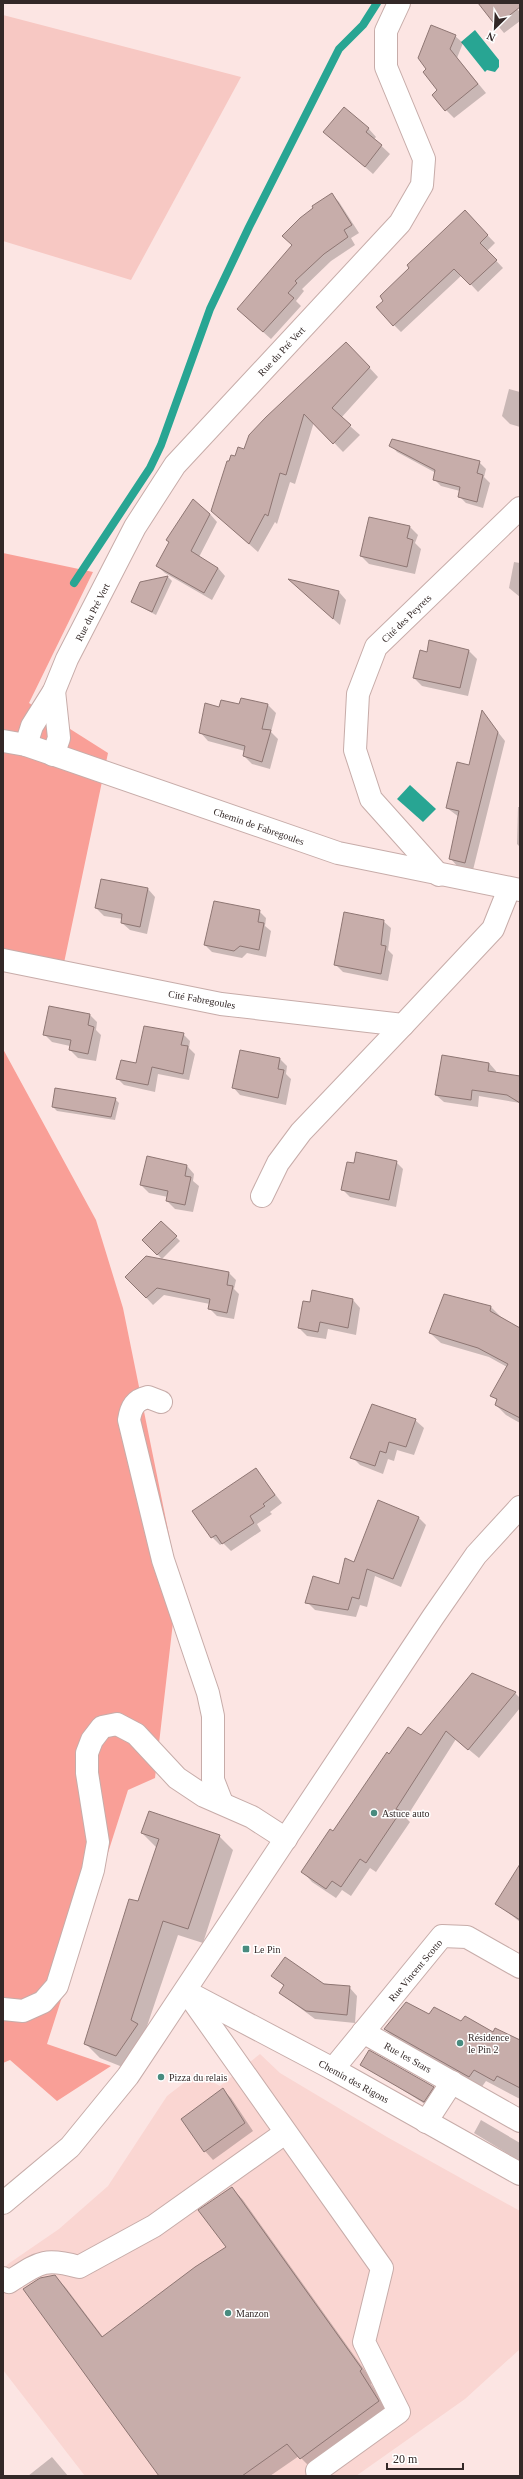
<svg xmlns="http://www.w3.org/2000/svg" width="523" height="2479" font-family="'Times New Roman',serif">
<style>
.built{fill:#fad6d2}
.green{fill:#f7c8c3}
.forest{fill:#f99f97}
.water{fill:#28a593}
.shadow{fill:#0003}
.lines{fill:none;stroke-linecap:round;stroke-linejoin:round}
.stream{stroke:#28a593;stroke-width:8}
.building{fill:#c7adaa;stroke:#8e7673}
.minor-casing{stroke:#c7aca9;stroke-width:24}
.major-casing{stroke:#c7aca9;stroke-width:24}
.minor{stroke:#fff;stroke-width:22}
.major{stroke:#fff;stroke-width:22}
.poi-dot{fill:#488b7f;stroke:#fff;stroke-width:1.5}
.labels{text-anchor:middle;stroke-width:3;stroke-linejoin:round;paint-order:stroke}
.street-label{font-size:10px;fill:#332827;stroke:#fff}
.poi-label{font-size:10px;fill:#332827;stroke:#fff;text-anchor:start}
</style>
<rect width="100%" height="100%" fill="#fce5e3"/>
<path class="built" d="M260 2054 280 2073 387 2137 520 2211V2349L465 2399 356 2476H85L3 2370V2270L8 2264 59 2229 108 2186 167 2096 189 2079 205 2078 220 2086Z"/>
<path class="green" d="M3 15 241 77 131 280 3 241Z"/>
<g class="forest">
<path d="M3 553 93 572 29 703 108 753 60 982 3 971Z"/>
<path d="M3 1049 96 1220 123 1308 178 1579 155 1778 128 1790 47 2044 111 2066 57 2101 10 2060 3 2063Z"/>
</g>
<g class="water">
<path d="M475 30 499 60V67L495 72 487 70 485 72 461 42Z"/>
<path d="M410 785 436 809 423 822 397 799Z"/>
</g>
<g class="shadow">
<path d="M479 3H520L517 9 520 12V21L504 33Z"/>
<path d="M455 36 463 43 457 58 486 93 454 118 446 110 439 90 424 72Z"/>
<path d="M368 128 376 137 374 139 390 154 373 174 325 132Z"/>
<path d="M331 194 339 202 359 233 351 238 355 245 331 261 302 289 304 291 296 301 301 306 271 339 246 317 293 245Z"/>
<path d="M465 212 495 243 487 251 503 268 478 292 462 275 401 332 394 325Z"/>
<path d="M355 352 378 377 341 418 360 435 343 452 314 422 295 484 290 482 277 524 275 522 258 552 222 520 236 458Z"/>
<path d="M509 389 520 392V427L510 424 502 416Z"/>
<path d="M391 445 479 462 486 469 484 477 490 483 483 508 466 503 459 496 460 491 441 486 434 479 436 473 397 452Z"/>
<path d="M210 514 217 522 199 557 218 568 225 576 212 600 165 573 157 566Z"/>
<path d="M410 527 418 535 415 543 421 549 415 574 369 564 361 556Z"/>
<path d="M514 562 520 563V597L509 588Z"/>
<path d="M168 577 172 581 156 615 132 602 141 583Z"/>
<path d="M291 581 339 592 346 600 340 625Z"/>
<path d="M430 642 469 651 477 659 468 696 422 686 414 678 428 653Z"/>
<path d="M268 705 276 713 271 732 278 739 270 769 252 764 244 756 245 751 208 741 200 732 220 708Z"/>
<path d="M482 712 505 741 473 870 458 867 451 859 459 817 447 808 470 766Z"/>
<path d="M520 723V758L519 757Z"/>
<path d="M518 807H520V847L517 844Z"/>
<path d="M148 889 155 897 147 934 130 930 122 923 123 919 104 916 96 908Z"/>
<path d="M259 911 266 918 265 926 271 931 266 957 247 953 242 958 212 952 205 945Z"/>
<path d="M383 921 391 928 388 950 393 955 388 981 343 972 335 964Z"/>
<path d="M90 1015 97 1022 96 1030 101 1035 96 1061 78 1058 70 1050V1046L52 1042 44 1034Z"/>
<path d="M183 1034 190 1041 189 1048 195 1054 189 1080 158 1074 155 1092 124 1085 117 1078Z"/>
<path d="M280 1059 287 1066 286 1074 291 1079 286 1105 240 1095 233 1087Z"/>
<path d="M489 1063 496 1071V1073L520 1088V1103L479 1096 478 1107 444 1102 436 1095Z"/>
<path d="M115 1099 119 1103 115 1120 57 1111 53 1107Z"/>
<path d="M396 1162 403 1169 396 1207 350 1197 342 1189 355 1164Z"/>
<path d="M187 1166 194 1174 193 1181 199 1186 193 1212 175 1209 167 1201 168 1197 149 1193 141 1185Z"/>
<path d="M161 1222 180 1241 162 1259 143 1240Z"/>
<path d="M147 1257 229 1273 236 1280 234 1289 239 1294 234 1319 217 1316 210 1309V1304L164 1295 153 1305 127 1277Z"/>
<path d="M353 1300 360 1308 356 1335 328 1329 326 1339 307 1336 299 1328 311 1303Z"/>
<path d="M491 1307 501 1317 520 1329V1423L506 1415 496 1405 498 1401 491 1395 507 1367 489 1357 441 1343 430 1333Z"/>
<path d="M415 1420 424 1428 414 1455 397 1450 394 1461 388 1459 383 1474 360 1465 352 1457Z"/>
<path d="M256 1470 282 1503 270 1512 272 1514 257 1524 261 1531 231 1551 223 1543 220 1545 212 1537Z"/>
<path d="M418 1517 426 1525 401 1587 375 1576 367 1607 360 1605 356 1617 315 1610 307 1602 340 1585 355 1563Z"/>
<path d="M515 1693 520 1698V1708L479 1758 456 1739 406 1818 410 1822 376 1872 370 1868 351 1896 342 1890 336 1898 312 1882 303 1872 389 1755 421 1737Z"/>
<path d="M142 1833 219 1836 233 1850 203 1943 178 1935 145 2032 130 2070 100 2058 86 2044 157 1848Z"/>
<path d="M520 1870V1922L496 1903Z"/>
<path d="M273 1976 349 1987 357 1996 355 2023 315 2019 280 1993 285 1987Z"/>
<path d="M430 2015 520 2041V2099L486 2081 481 2088 397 2041 385 2029Z"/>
<path d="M362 2064 433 2087 437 2091 428 2106Z"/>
<path d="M223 2090 231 2098 253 2131 213 2160 205 2151Z"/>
<path d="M481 2120 520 2143V2161L474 2133Z"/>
<path d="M232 2188 243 2200 373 2382 371 2384 390 2413 313 2470 299 2456 270 2476H161L55 2276 66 2288 103 2337 227 2247Z"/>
<path d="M52 2457 68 2476H28Z"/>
</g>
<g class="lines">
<path class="stream" d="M74 583 150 468 161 445 210 309 249 227 339 49 363 25 377 3"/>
</g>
<g class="building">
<path d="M478 3H520V7L496 26Z"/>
<path d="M431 25 456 35 450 49 478 84 445 111 432 95 437 90 423 72 426 69 418 58Z"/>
<path d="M344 107 369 128 366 132 382 145 365 167 323 132Z"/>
<path d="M332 193 352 225 344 230 348 237 324 254 295 281 297 283 288 293 294 298 263 332 237 309 292 245 282 236 300 218 313 208 312 206Z"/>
<path d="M465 210 488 235 480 243 497 260 470 285 454 269 393 326 376 307 383 301 380 296 409 268 407 265Z"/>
<path d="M346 342 370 367 332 408 351 425 333 444 304 414 286 475 280 473 268 516 265 514 249 544 211 511 227 461H229L231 455 235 456 238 447 244 449 249 435 266 417Z"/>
<path d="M392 439 480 461 477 473 483 475 477 502 458 497 460 487 433 480 435 470 389 446Z"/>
<path d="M193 499 210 514 191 551 218 568 204 593 156 566 169 542 166 540Z"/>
<path d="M369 517 410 526 407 538 413 540 407 567 360 556Z"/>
<path d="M168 576 152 612 131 602 140 582Z"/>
<path d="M288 579 339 591 333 619Z"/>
<path d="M429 640 469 650 460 688 413 678 420 650 427 652Z"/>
<path d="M241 698 268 704 262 729 271 730 262 762 243 756 245 746 199 733 205 703 219 707 221 700 239 704Z"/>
<path d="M482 710 498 732 465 863 449 859 459 811 446 808 457 762 469 765Z"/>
<path d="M101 879 148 888 140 927 121 923 122 914 95 908Z"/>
<path d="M214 901 260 910 258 922 264 923 259 950 240 946 234 951 204 945Z"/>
<path d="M344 912 384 920 381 945 386 946 381 974 334 965Z"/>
<path d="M49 1006 90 1014 88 1025 94 1027 88 1054 69 1050 71 1040 43 1035Z"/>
<path d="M144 1026 184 1033 181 1045 188 1046 183 1074 152 1067 148 1085 116 1079 121 1060 136 1063Z"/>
<path d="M240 1050 280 1058 278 1069 284 1070 278 1098 232 1088Z"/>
<path d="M442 1055 489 1063 488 1071 520 1076V1103L507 1095 472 1090 471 1100 435 1095Z"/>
<path d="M55 1088 116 1098 111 1117 52 1107Z"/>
<path d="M356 1152 397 1161 389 1200 341 1190 347 1162 354 1163Z"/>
<path d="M147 1156 187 1165 185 1176 191 1177 185 1205 166 1201 168 1191 140 1185Z"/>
<path d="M161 1221 177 1236 157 1255 142 1240Z"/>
<path d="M146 1256 229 1272 227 1285 233 1286 227 1313 208 1309 210 1299 157 1288 146 1298 125 1277Z"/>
<path d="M312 1290 353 1299 348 1328 320 1322 318 1332 298 1328 303 1301 310 1302Z"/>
<path d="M444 1294 491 1306 490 1311 520 1328V1418L495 1405 497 1399 490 1396 508 1364 478 1348 429 1333Z"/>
<path d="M372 1404 416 1419 406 1447 389 1442 386 1453 380 1451 375 1466 350 1458Z"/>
<path d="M256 1468 275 1495 263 1504 265 1506 250 1516 254 1523 222 1544 216 1535 211 1538 192 1511Z"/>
<path d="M378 1500 419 1517 393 1579 367 1569 359 1599 352 1597 348 1610 305 1603 313 1576 339 1584 345 1558 354 1562Z"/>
<path d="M472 1673 516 1692 468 1750 446 1731 396 1809 401 1811 366 1863 360 1859 341 1887 332 1881 326 1889 301 1872 330 1829 333 1831 387 1752 389 1754 408 1727 421 1735Z"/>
<path d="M149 1811 220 1835 188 1929 163 1921 131 2020 138 2024 116 2056 84 2044 129 1899 138 1901 159 1839 141 1833Z"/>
<path d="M520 1864V1920L495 1904Z"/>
<path d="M285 1957 324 1984 350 1986 347 2015 306 2011 279 1993 284 1985 271 1976Z"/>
<path d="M406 2002 429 2014 434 2007 461 2021 465 2016 493 2032 495 2028 520 2040V2088L497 2076 494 2081 474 2070 469 2077 384 2029Z"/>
<path d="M369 2050 434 2087 424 2102 360 2065Z"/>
<path d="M223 2088 245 2123 204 2152 181 2119Z"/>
<path d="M232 2187 362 2369 360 2371 379 2401 300 2459 287 2444 242 2476H159L23 2289 40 2278 55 2275 102 2337 195 2267 226 2247 198 2210Z"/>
</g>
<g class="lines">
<g class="minor-casing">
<g id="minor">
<path d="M3 741 26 745 338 853 520 890"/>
<path d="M26 745 32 726 54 691 67 659 135 527 175 465 400 223 422 185 424 159 386 67V31L399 3"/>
<path d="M53 755 59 738 54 691"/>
<path d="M439 875 371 799 355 750 358 694 376 647 520 508"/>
<path d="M3 960 221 1004 403 1025 493 929 509 889"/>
<path d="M262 1196 278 1163 301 1132 403 1025"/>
<path d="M161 1402 148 1397C135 1400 131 1407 129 1420L163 1560 208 1693 213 1716V1780L222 1803"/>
<path d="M186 1991 382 2268 364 2342 399 2412 317 2471"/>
<path d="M189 1993 333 2069 520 2174"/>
<path d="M3 2009 23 2011 43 2002 57 1986 93 1870 98 1842 87 1773V1753L92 1740 102 1727 117 1724 136 1734 177 1778 204 1796 252 1817 286 1839"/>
<path d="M363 2032 520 2121"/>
<path d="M333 2069 442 1936 467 1937 520 1967"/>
<path d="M426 2122 452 2082"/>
<path d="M3 2278 9 2282C39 2263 43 2257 79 2267L154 2226 285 2133"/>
</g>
</g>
<g class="major-casing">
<path id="major" d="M3 2203 70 2147 128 2076 433 1617 476 1555 520 1507"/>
</g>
<use href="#minor" class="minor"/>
<use href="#major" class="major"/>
</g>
<g class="poi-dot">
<circle cx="374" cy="1813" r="4"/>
<rect x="242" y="1945" width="8" height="8" rx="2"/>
<circle cx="460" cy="2043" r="4"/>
<circle cx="161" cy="2077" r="4"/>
<circle cx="228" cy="2313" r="4"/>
</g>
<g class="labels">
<g class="street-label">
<text transform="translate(281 351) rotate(-47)" y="4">Rue du Pré Vert</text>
<text transform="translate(92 612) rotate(-63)" y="4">Rue du Pré Vert</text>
<text transform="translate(406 618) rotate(-44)" y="4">Cité des Peyrets</text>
<text transform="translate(259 826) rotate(19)" y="4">Chemin de Fabregoules</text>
<text transform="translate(202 999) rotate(10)" y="4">Cité Fabregoules</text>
<text transform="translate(415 1970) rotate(-50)" y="4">Rue Vincent Scotto</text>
<text transform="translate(408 2057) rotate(29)" y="4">Rue les Stars</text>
<text transform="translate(354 2081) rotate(29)" y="4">Chemin des Rigons</text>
</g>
<g class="poi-label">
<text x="382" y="1817">Astuce auto</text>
<text x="254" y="1953">Le Pin</text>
<text x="468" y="2041">Résidence<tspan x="468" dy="12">le Pin 2</tspan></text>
<text x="169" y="2081">Pizza du relais</text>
<text x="236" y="2317">Manzon</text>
</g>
</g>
<rect width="523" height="2479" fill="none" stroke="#332827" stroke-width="8"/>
<g transform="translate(495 28) rotate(204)" stroke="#ffffff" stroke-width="3" paint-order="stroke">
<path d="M0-3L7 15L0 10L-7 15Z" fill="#332827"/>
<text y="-6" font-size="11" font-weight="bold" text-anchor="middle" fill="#332827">N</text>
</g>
<path d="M387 2463v6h76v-6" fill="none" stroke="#332827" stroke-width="2"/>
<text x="393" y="2463" font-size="12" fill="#332827" stroke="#ffffff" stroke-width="3" paint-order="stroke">20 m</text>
</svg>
